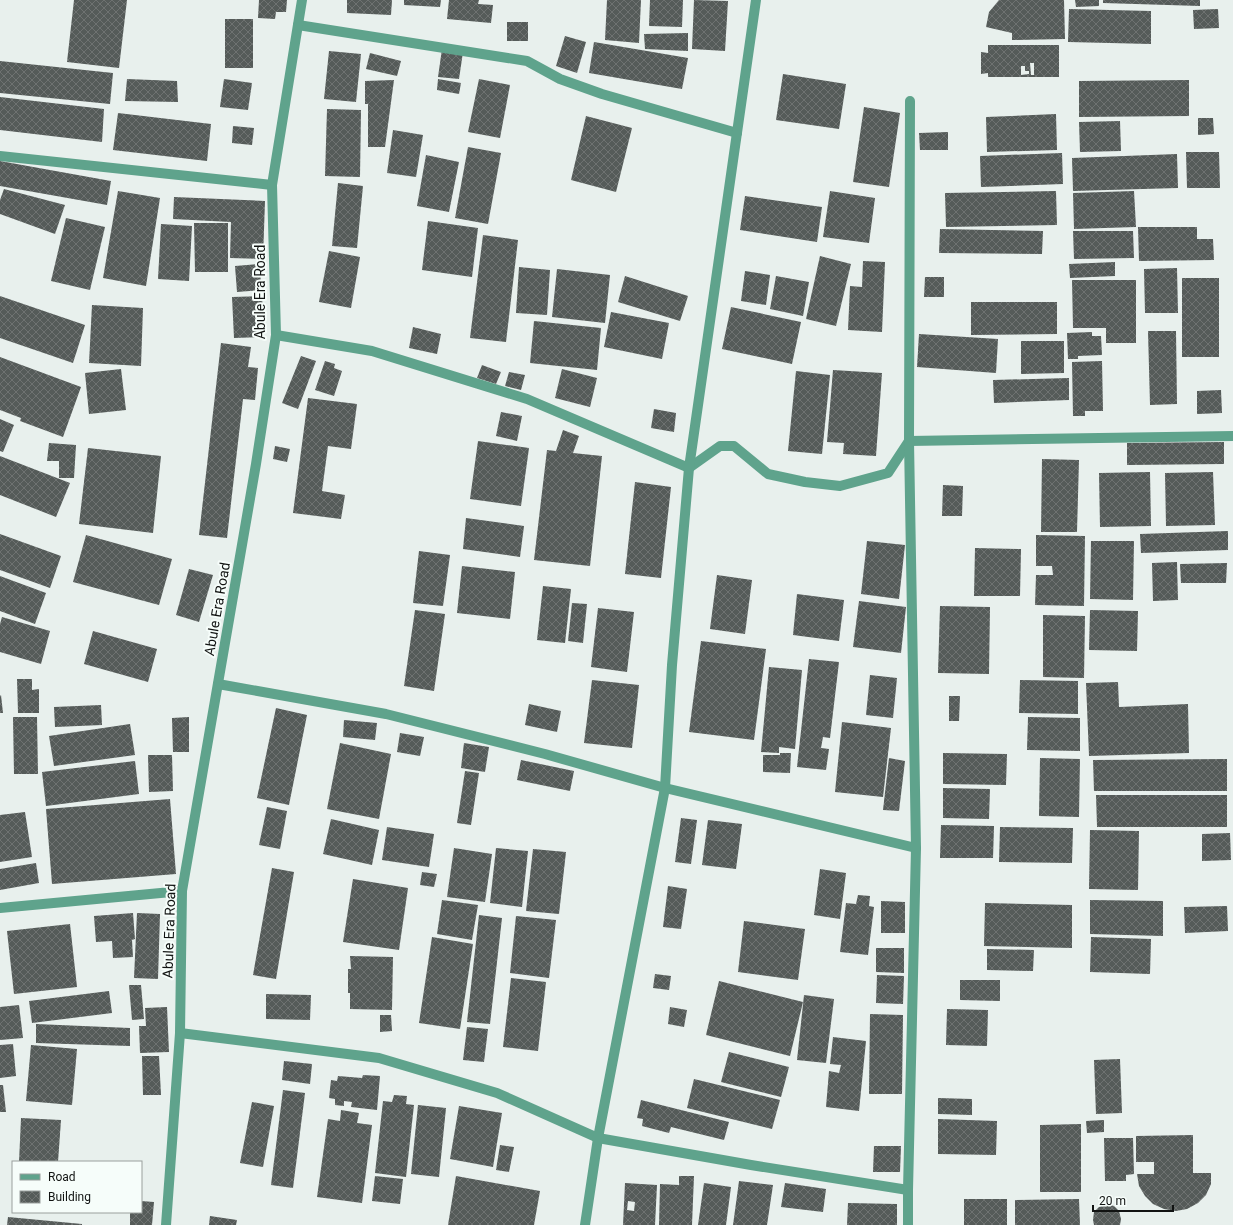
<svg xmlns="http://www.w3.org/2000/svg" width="1233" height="1225" font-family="Roboto,sans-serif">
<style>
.building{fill:url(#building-cross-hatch);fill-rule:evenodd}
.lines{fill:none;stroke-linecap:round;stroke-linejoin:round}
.minor{stroke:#5fa38c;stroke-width:10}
.labels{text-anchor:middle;stroke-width:4;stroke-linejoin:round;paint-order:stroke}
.street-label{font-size:14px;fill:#111312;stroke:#f6fdfa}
</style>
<defs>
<pattern id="building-cross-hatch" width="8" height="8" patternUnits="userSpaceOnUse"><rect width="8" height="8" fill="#555b59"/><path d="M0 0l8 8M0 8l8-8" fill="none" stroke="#6e7271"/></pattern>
</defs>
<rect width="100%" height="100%" fill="#e8f0ed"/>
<g class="building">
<path d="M74 0H127L119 68 67 62Z"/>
<path d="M259 0H287L286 12H276L275 19 258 18Z"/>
<path d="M347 0H392L391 15 347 13Z"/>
<path d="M404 0H441L440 7 404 5Z"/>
<path d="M449 0H479L478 4 493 5 491 23 447 19Z"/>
<path d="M607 0H641L639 43 605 40Z"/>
<path d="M650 0H683L682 27 649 26Z"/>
<path d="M694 0 728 1 725 51 692 49Z"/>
<path d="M999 0H1064L1065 39 1012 40V33L986 27 989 12Z"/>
<path d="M1075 0H1099V6L1076 7Z"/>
<path d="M1103 0H1200V6L1103 3Z"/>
<path d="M1069 9 1151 11V44L1068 42Z"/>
<path d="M1218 9 1219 28 1194 29 1193 10Z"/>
<rect x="225" y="19" width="28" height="49"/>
<rect x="507" y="22" width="21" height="19"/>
<path d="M688 33V51L645 49 644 34Z"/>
<path d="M565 36 586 42 577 73 556 66Z"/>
<path d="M594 42 688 58 682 89 589 73Z"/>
<path d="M988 45H1059V77H988V73L981 74V52L988 53ZM1030 63H1034V75H1031ZM1021 66H1025V71H1029V74L1021 75Z"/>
<path d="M442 49 463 52 459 79 438 77Z"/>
<path d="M329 51 361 54 356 102 324 99Z"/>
<path d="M370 53 401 61 397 76 366 69Z"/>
<path d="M0 61 113 73 110 104 0 93Z"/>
<path d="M783 74 846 84 839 129 776 120Z"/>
<path d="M127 79 177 81 178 102 125 101Z"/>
<path d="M224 79 252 83 248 110 220 107Z"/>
<path d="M438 79 461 83 459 94 437 90Z"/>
<path d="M479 79 510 85 500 138 468 132Z"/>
<path d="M394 80 385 147H368V104H365V81Z"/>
<path d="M1189 80V116L1079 117V81Z"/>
<path d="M0 97 104 109 102 142 0 130Z"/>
<path d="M864 107 900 113 889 187 853 182Z"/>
<path d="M327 109 361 110 360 177 325 176Z"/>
<path d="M118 113 211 124 207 161 113 150Z"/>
<path d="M1056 114 1057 150 987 152 986 117Z"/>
<path d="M586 116 632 128 616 192 571 180Z"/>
<path d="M1198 118H1213L1214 134 1198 135Z"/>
<path d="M1120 121 1121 151 1080 152 1079 122Z"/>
<path d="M233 126 254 128 252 145 232 143Z"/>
<path d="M393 130 423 135 416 177 387 173Z"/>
<path d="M948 132V150H920L919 133Z"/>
<path d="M468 147 501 153 488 224 455 218Z"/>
<path d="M1186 152H1219L1220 188H1187Z"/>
<path d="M1062 153 1063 184 981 187 980 156Z"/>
<path d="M1177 154 1178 188 1073 191 1072 158Z"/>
<path d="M426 155 459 162 449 212 417 206Z"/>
<path d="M0 161 111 181 107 205 0 186Z"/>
<path d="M338 183 363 186 357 248 332 246Z"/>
<path d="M4 189 65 205 55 234 0 214V200Z"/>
<path d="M118 191 160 198 146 286 103 278Z"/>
<path d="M830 191 875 198 869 243 823 237Z"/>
<path d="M1056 191 1057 225 946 227 945 193Z"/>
<path d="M1134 191 1136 227 1074 229 1073 193Z"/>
<path d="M745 196 822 207 817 242 740 230Z"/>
<path d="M174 197 265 201 263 259 230 258 231 222 173 219Z"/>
<path d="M66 218 105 227 90 290 51 281Z"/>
<path d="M428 221 478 228 472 277 422 270Z"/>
<path d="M194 223H228V272H195Z"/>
<path d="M161 224 192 226 189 281 158 279Z"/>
<path d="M1138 227H1197V239H1213L1214 260 1139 261Z"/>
<path d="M940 229 1043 231 1042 254 939 253Z"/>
<path d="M1073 231H1133L1134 258 1074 259Z"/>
<path d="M483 235 518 240 506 342 470 338Z"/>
<path d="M329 251 360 257 351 308 319 302Z"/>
<path d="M820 256 851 264 836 326 806 319Z"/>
<path d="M863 261 885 262 882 332 848 330 850 286 862 287Z"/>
<path d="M1115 262V276L1070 278 1069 264Z"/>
<path d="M260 264 261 290 237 292 235 266Z"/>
<path d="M519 267 550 270 547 315 516 313Z"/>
<path d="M1177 268 1178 313H1145L1144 269Z"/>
<path d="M557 269 610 275 605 323 552 317Z"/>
<path d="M745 271 770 275 766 305 741 301Z"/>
<path d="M625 276 688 296 680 321 618 302Z"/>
<path d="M776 276 809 282 803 316 770 309Z"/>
<path d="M925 277H944V297H924Z"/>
<rect x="1182" y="278" width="37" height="79"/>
<path d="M1072 280H1136V343H1106V328H1073Z"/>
<path d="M0 296 85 325 73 363 0 338Z"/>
<path d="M262 296 264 337 234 338 232 297Z"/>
<path d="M971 302H1057V334L971 335Z"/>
<path d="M92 305 143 308 141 366 89 363Z"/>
<path d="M731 307 801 322 792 364 722 349Z"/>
<path d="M611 312 669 323 662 359 604 347Z"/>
<path d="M534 321 601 328 597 370 530 363Z"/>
<path d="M413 327 441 334 437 354 409 348Z"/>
<path d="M1148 331H1176L1177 404 1150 405Z"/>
<path d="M1092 332V336H1101L1102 355 1078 356V359H1068L1067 333Z"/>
<path d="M919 334 998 339 996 373 917 367Z"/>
<path d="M1021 341H1064V373L1021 374Z"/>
<path d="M221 343 251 347 248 367 258 368 255 400 243 399 227 538 199 535Z"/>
<path d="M301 356 316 361 298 409 282 403Z"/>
<path d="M0 357 81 387 63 437 20 421 21 418 0 410Z"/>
<path d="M325 361 335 364 334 368 342 371 334 396 315 390Z"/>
<path d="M1102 361 1103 411H1085V416H1073L1072 362Z"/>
<path d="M482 365 501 372 496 384 477 378Z"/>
<path d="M121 369 126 410 89 414 85 373Z"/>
<path d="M562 369 597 378 590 407 555 398Z"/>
<path d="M833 370 882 373 876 456 843 454 844 443 827 442Z"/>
<path d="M796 371 830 375 822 454 788 451Z"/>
<path d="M509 372 525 375 521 390 505 386Z"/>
<path d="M1069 378V400L994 403 993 380Z"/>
<path d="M1221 390 1222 413 1197 414V391Z"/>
<path d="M308 398 357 404 351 449 328 446 322 491 345 495 341 519 293 513Z"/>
<path d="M654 409 676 413 674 432 651 428Z"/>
<path d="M501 412 522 416 517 441 496 436Z"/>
<path d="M0 419 14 425 3 452 0 451Z"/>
<path d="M563 430 579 436 573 453 602 456 590 566 534 560 547 450 556 451Z"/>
<path d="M478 441 529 448 521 506 470 499Z"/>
<path d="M1224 442V464L1127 465V443Z"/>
<path d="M49 443 76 445 74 478H59V461H47Z"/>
<path d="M275 446 290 449 287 462 273 459Z"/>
<path d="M88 448 161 456 153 533 79 524Z"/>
<path d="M0 456 70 483 56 517 0 495Z"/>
<path d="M1042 459 1079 460 1077 532H1041Z"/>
<path d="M1150 472 1151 526 1100 527 1099 473Z"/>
<path d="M1213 472 1215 525 1166 526 1165 473Z"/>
<path d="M635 482 671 487 661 578 625 574Z"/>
<path d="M943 485 963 486 962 516H942Z"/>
<path d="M466 518 524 526 520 557 463 549Z"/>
<path d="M1228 531V550L1141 553 1140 534Z"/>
<path d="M0 534 61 556 50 588 0 570Z"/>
<path d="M86 535 172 559 159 605 73 582Z"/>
<path d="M1036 535 1085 536 1084 606 1035 605 1036 575H1053L1052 566H1036Z"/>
<path d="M867 541 905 545 899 599 861 594Z"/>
<path d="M1091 541H1134L1133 600 1090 599Z"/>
<path d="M975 548 1021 549 1020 596H974Z"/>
<path d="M419 551 450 555 443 606 413 603Z"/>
<path d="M1177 562 1178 600 1153 601 1152 563Z"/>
<path d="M1227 563 1226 583H1181L1180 564Z"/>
<path d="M462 566 515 572 510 619 457 613Z"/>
<path d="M189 569 213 575 199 622 176 615Z"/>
<path d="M717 575 752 580 745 634 710 629Z"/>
<path d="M0 576 46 593 35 624 0 611Z"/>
<path d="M543 586 571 589 565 643 537 640Z"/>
<path d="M797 594 844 600 839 641 793 635Z"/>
<path d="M859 601 906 607 901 653 853 647Z"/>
<path d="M572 603 587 604 583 643 568 641Z"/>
<path d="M940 606 990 607 989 674 938 673Z"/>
<path d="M598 608 634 612 627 672 591 667Z"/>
<path d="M415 610 445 614 434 691 404 686Z"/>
<path d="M1090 610 1138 611 1137 651 1089 650Z"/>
<path d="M1043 615 1085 616 1084 678 1043 677Z"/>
<path d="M2 617 50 631 41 664 0 652V624Z"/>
<path d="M93 631 157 649 148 682 84 664Z"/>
<path d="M701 641 766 649 754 740 689 732Z"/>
<path d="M809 659 839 662 830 738 823 737 821 748 829 749 826 770 797 767Z"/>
<path d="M769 667 802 670 795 749 779 747V753L761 752Z"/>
<path d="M870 675 897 678 893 718 866 715Z"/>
<path d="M17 679H32V690L39 689V713H18Z"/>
<path d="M592 680 639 685 632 748 584 743Z"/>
<path d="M1020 680 1078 681V714L1019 713Z"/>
<path d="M1118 682 1119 707 1188 704 1189 753 1089 756 1086 683Z"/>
<path d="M1 695 3 713H0V696Z"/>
<path d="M949 696H960L959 721H949Z"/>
<path d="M529 704 561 711 557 732 525 725Z"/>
<path d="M101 705 102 725 55 727 54 707Z"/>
<path d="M276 708 307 715 289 805 257 798Z"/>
<path d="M13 717H37L38 774H14Z"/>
<path d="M189 717V752H173L172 718Z"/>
<path d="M1028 717 1080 718V751L1027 750Z"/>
<path d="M344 720 377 723 375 740 343 737Z"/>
<path d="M842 722 891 728 883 797 835 792Z"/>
<path d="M130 724 135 755 54 766 49 736Z"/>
<path d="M400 733 424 737 420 756 397 752Z"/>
<path d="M340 743 391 754 379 819 327 809Z"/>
<path d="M464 743 489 747 485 772 461 768Z"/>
<path d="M780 753H791L790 773 763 772V755H780Z"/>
<path d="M943 753 1007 754 1006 785 943 784Z"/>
<path d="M148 755H172L173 791 149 792Z"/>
<path d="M889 758 905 761 899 811 883 810Z"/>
<path d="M1040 758 1080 759 1079 817 1039 816Z"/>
<path d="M1227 759V791H1094L1093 760Z"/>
<path d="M521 760 574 771 570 791 517 780Z"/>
<path d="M135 761 139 794 46 806 42 772Z"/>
<path d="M465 771 479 773 471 825 457 823Z"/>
<path d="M943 788 990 789 989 819 943 818Z"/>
<path d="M1096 795H1227V827H1097Z"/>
<path d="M170 799 176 874 52 884 46 809Z"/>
<path d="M267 807 287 811 280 849 259 845Z"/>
<path d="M25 812 32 857 0 862V815Z"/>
<path d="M681 818 697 820 691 864 675 862Z"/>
<path d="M331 819 379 830 372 865 323 854Z"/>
<path d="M708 820 742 824 736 869 702 865Z"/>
<path d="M941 825 994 826 993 858H940Z"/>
<path d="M387 827 434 834 429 867 382 860Z"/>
<path d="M1000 827 1073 828 1072 863 999 862Z"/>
<path d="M1090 830 1139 831 1138 890 1089 889Z"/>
<path d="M1230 833 1231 860 1202 861V834Z"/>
<path d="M454 848 492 854 485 902 447 897Z"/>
<path d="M496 848 528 851 522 907 490 903Z"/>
<path d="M533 849 566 852 559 914 526 911Z"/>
<path d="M36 863 39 883 0 890V869Z"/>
<path d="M272 868 294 872 276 979 253 975Z"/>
<path d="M820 869 846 873 840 919 814 915Z"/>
<path d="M422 872 437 874 434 887 420 885Z"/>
<path d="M353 879 408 888 399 950 343 942Z"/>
<path d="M668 886 687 889 681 929 663 927Z"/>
<path d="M858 895 870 896 869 906 874 907 868 955 840 952 846 903 856 904Z"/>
<path d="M442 900 478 905 472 940 437 934Z"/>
<path d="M1090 900 1163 901V936L1090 934Z"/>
<path d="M881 901 905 902V933H881Z"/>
<path d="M985 903 1072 905V948L984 946Z"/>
<path d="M1227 906 1228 931 1185 933 1184 907Z"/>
<path d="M133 913 135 939 132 940 133 957 113 958 112 941 96 942 94 916Z"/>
<path d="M137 913 160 914 158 979 134 978Z"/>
<path d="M479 915 502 918 490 1024 467 1022Z"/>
<path d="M516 916 556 920 549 978 510 973Z"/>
<path d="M744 921 805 929 798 980 738 972Z"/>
<path d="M70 924 77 987 14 994 7 931Z"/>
<path d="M432 937 473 944 460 1029 419 1023Z"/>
<path d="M1091 937 1151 939 1150 974 1090 972Z"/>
<path d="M876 948H904V973L876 972Z"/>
<path d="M987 949 1034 950 1033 971 987 970Z"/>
<path d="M350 956 393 957 392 1010 350 1009V993H348V969H351Z"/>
<path d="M655 974 671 976 669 990 653 988Z"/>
<path d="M877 975 904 976 903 1004 876 1003Z"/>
<path d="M511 978 546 982 538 1051 503 1047Z"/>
<path d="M960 980H1000V1001L960 1000Z"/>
<path d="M719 981 803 1002 790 1056 706 1035Z"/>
<path d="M129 985H141L144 1019 132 1020Z"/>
<path d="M109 991 112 1013 32 1023 29 1001Z"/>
<path d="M266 994 311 995 310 1020 266 1019Z"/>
<path d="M804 995 834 999 826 1063 797 1060Z"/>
<path d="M19 1005 23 1038 0 1040V1007Z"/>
<path d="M167 1007 169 1052 140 1053 139 1026H146L145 1008Z"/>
<path d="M670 1007 687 1010 684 1027 668 1024Z"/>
<path d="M947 1009 988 1010 987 1046 946 1045Z"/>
<path d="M870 1014 903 1015 902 1094H869Z"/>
<path d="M380 1015H391L392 1031 380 1032Z"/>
<path d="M36 1024 130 1028V1046L36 1043Z"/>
<path d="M467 1027 488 1029 484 1062 463 1060Z"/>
<path d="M833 1037 866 1041 859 1111 826 1107 829 1071 839 1073 841 1065 830 1064Z"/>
<path d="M13 1044 16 1076 0 1078V1045Z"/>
<path d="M31 1045 77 1049 72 1105 26 1101Z"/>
<path d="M729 1052 789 1067 781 1097 721 1082Z"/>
<path d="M142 1056H159L161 1095H143Z"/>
<path d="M1120 1059 1122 1113 1096 1114 1094 1060Z"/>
<path d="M284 1061 312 1064 310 1084 282 1080Z"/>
<path d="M363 1075 380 1076 377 1110 351 1107 352 1102 344 1101V1106L335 1105V1099L329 1098 331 1080 337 1081 338 1076 362 1078Z"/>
<path d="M694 1079 780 1100 772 1129 687 1108Z"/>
<path d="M0 1085H3L6 1112H0Z"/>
<path d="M283 1090 305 1093 293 1188 271 1185Z"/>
<path d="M394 1095 407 1096 406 1104 414 1105 406 1177 375 1173 383 1101 392 1102Z"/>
<path d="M938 1098 972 1099V1115L938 1114Z"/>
<path d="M641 1100 729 1122 724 1140 671 1127 669 1133 642 1126 643 1119 637 1118Z"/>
<path d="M252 1102 274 1106 263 1167 240 1163Z"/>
<path d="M418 1105 446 1108 439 1177 411 1174Z"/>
<path d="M459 1106 502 1113 493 1167 450 1159Z"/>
<path d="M341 1110 359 1113 357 1123 372 1125 362 1203 317 1197 328 1119 340 1121Z"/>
<path d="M21 1118 61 1120 58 1162H19Z"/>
<path d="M938 1119 997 1121 996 1155 938 1154Z"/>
<path d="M1104 1120V1132L1087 1133 1086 1121Z"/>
<path d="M1081 1124V1192H1040V1125Z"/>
<path d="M1193 1135V1173H1211V1184L1206 1195 1198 1203 1187 1209 1176 1211 1164 1209 1153 1204 1145 1196 1139 1186 1137 1174H1154V1162H1136V1136Z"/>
<path d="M1104 1138H1133L1134 1174 1126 1175V1181H1105Z"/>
<path d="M500 1145 514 1147 509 1172 496 1170Z"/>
<path d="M874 1146H901L900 1172H873Z"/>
<path d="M375 1176 403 1179 400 1204 372 1201Z"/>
<path d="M456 1176 540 1191 534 1225H448Z"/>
<path d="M679 1176H694L692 1225H659L660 1184 679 1185Z"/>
<path d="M739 1181 773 1185 767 1225H733Z"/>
<path d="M625 1183 657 1185 655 1225H623ZM628 1201 635 1202 634 1211 627 1210Z"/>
<path d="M704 1183 731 1187 726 1225H698Z"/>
<path d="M785 1183 826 1189 823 1212 781 1207Z"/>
<rect x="964" y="1199" width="43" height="26"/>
<path d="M1079 1199 1080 1225H1015V1200Z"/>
<path d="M141 1201 154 1202 152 1225H130V1212H141Z"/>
<path d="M848 1203 897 1204V1225H847Z"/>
<path d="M1107 1204 1114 1206 1119 1211 1121 1219 1120 1225H1094L1093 1220 1094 1212 1099 1207Z"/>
<path d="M210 1216 237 1220 236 1225H209Z"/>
<path d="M8 1217 82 1224V1225H7Z"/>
</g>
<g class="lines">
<g class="minor">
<path d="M298 25 527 61 560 79 602 94 737 133"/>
<path d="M0 156 272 185"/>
<path d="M276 335 372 351 527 399 689 468 720 446H734L768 474 805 482 840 486 888 473 909 441"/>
<path d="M909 441 1233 436"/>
<path d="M218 684 386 714 545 754 665 788 916 848"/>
<path d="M0 908 182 891"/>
<path d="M180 1033 379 1058 497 1093 598 1138 751 1165 908 1190"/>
<path d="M166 1225 180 1033 182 891 256 464 276 335 272 185 302 0"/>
<path d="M585 1225 598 1138 665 788 672 665 689 468 756 0"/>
<path d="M908 1225V1190L916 848 909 441 910 101"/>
</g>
</g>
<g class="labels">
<g class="street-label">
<text transform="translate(260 292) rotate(-90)" y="5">Abule Era Road</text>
<text transform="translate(217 609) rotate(-80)" y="5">Abule Era Road</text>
<text transform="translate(169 931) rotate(-88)" y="5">Abule Era Road</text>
</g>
</g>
<rect x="12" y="1161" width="130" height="52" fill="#f6fdfa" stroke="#9a9f9d"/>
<rect x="20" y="1174" width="20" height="6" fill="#5fa38c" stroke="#9a9f9d"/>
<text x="48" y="1181" font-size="12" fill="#111312">Road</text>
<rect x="20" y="1191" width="20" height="12" fill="url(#building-cross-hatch)" stroke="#9a9f9d"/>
<text x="48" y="1201" font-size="12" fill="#111312">Building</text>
<path d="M1093 1205v6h80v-6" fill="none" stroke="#111312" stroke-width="2"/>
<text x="1099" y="1205" font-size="12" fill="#111312" stroke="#f6fdfa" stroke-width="3" paint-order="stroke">20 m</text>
</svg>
